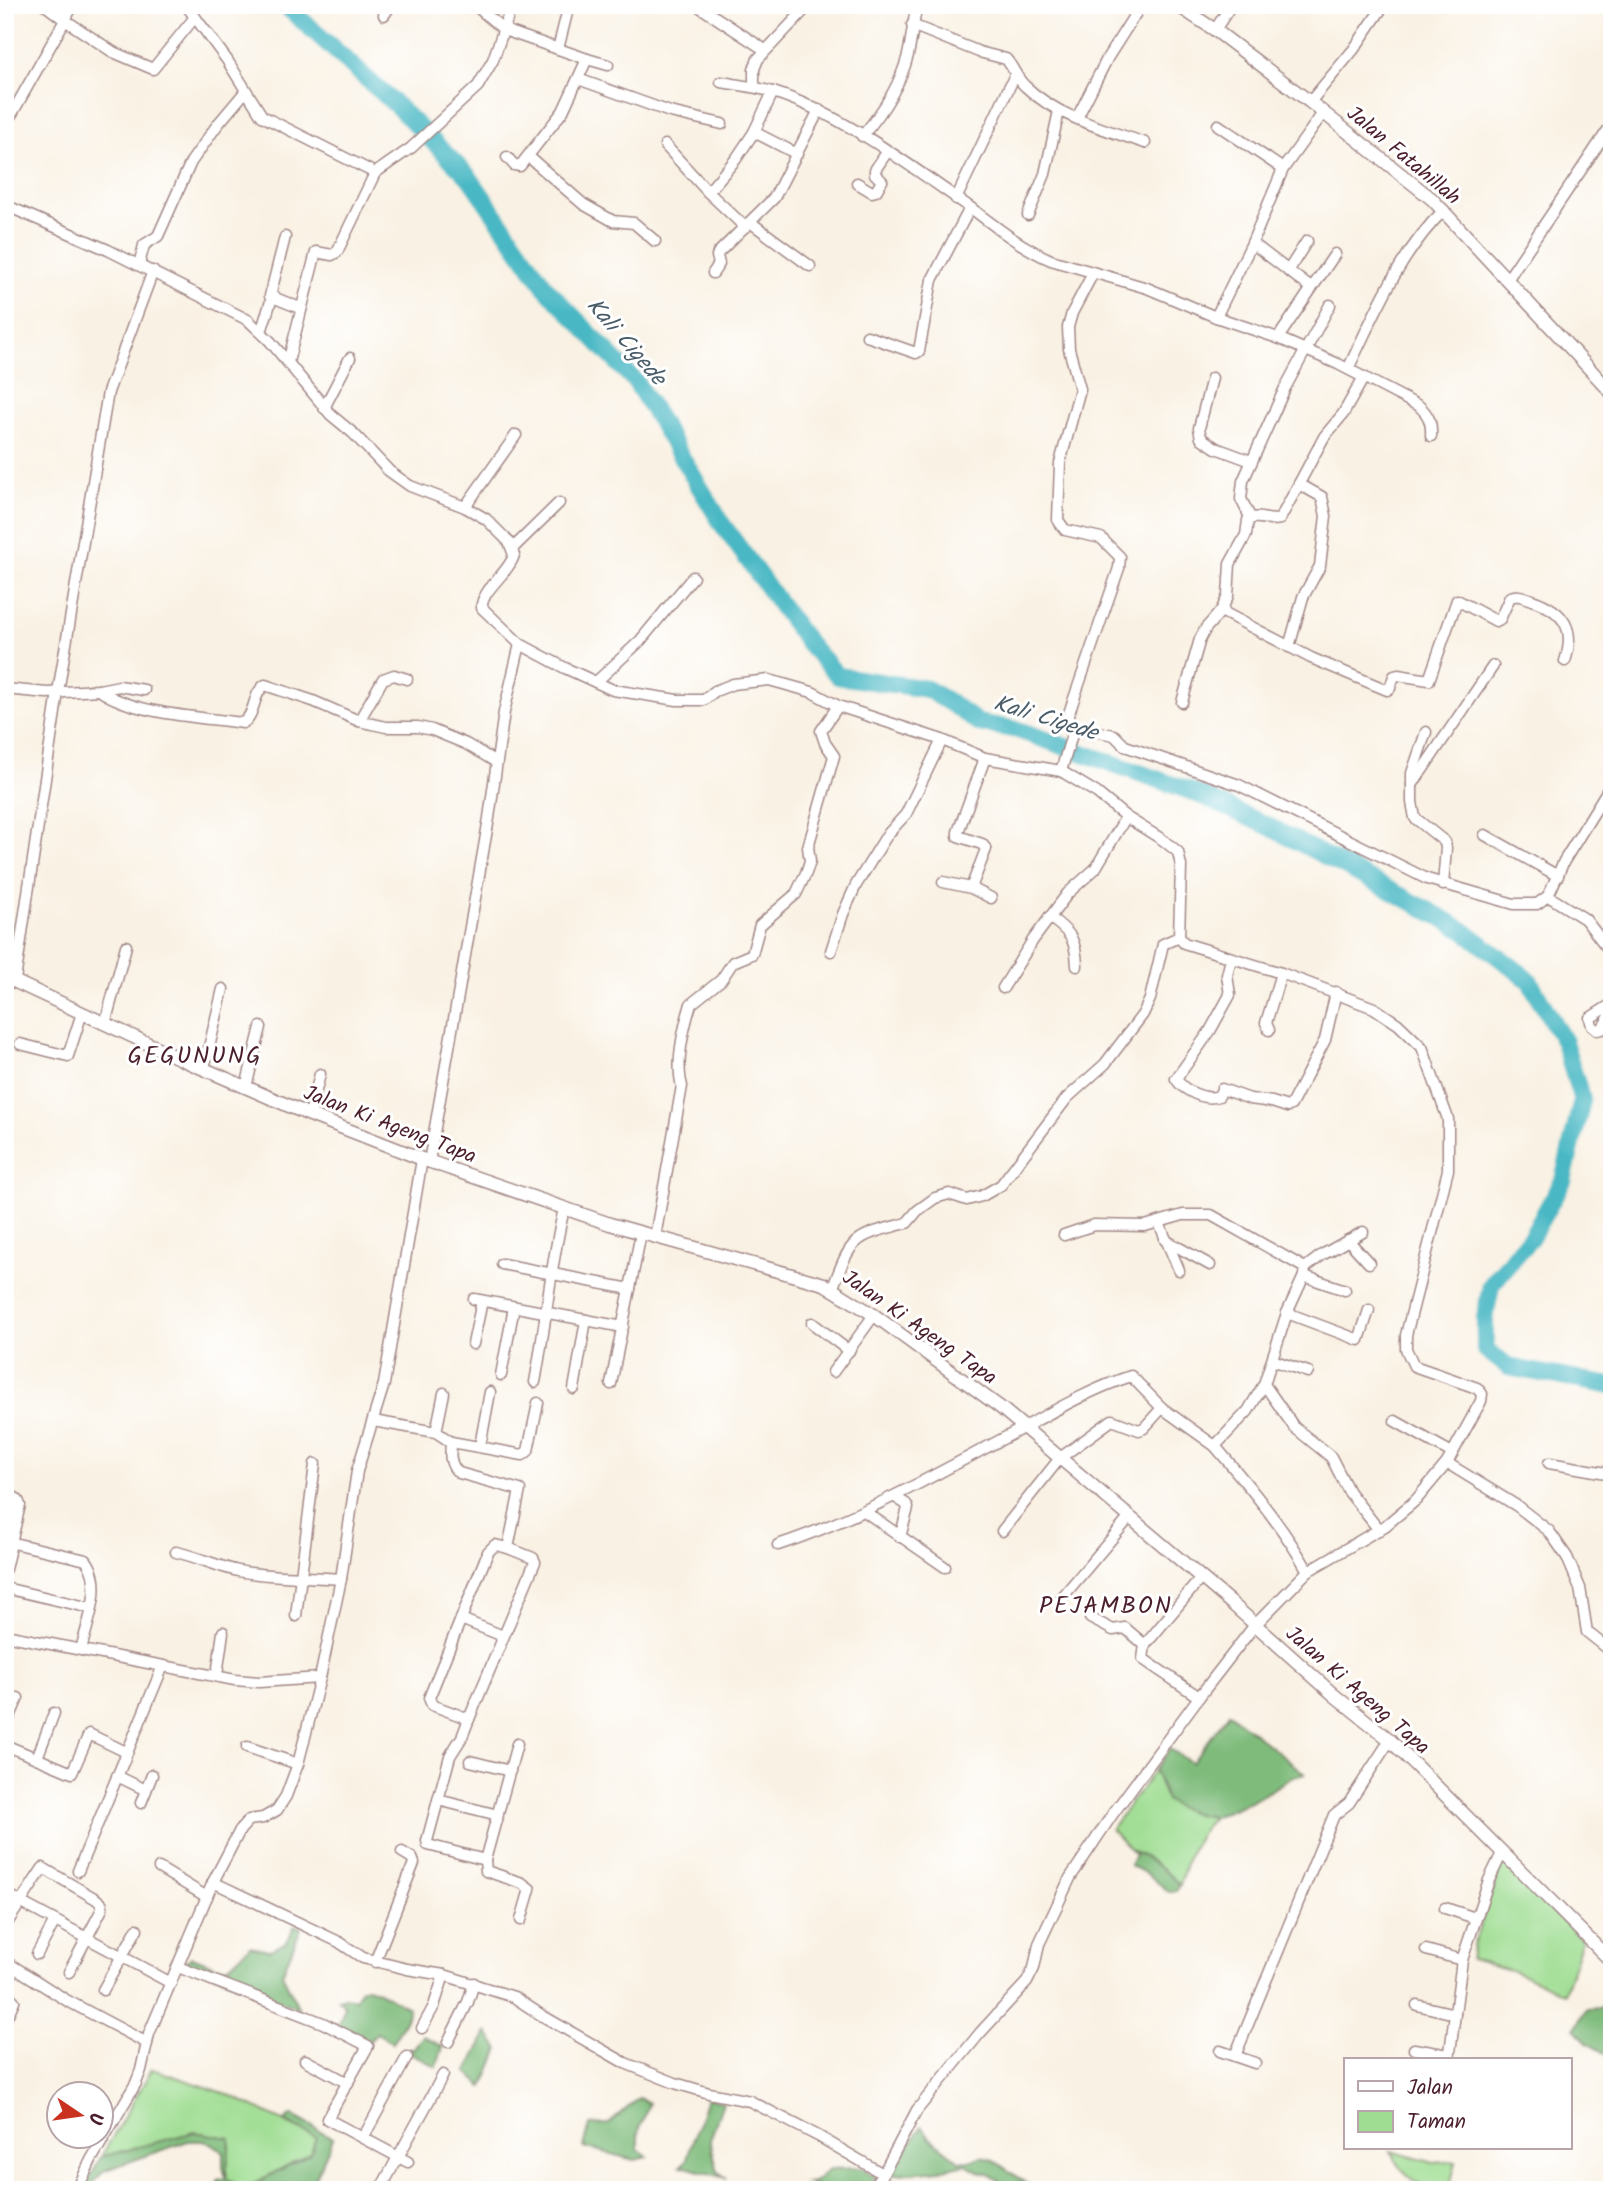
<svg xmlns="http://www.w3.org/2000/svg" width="1617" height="2195" font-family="Kalam,sans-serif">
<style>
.green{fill:#9fdd92;stroke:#747e5e;stroke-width:2}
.forest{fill:#7fbc7c;stroke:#646e54;stroke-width:2}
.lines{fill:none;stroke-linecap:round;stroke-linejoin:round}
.river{stroke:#4ab8c4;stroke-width:18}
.minor-casing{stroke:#a28887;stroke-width:13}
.tertiary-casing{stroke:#a28887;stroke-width:15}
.minor{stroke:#fff;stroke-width:10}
.tertiary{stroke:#fff;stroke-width:12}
.labels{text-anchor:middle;stroke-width:6;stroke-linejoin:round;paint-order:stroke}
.street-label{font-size:21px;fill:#4a1f2b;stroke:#fff}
.water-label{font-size:23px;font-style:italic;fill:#4a5c68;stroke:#fff}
.quarter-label{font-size:24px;letter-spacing:2px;fill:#4a1f2b;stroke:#fff}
</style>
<rect width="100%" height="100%" fill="#fff"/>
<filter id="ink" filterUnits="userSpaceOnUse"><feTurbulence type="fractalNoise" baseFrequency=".0143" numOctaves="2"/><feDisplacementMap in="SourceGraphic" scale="14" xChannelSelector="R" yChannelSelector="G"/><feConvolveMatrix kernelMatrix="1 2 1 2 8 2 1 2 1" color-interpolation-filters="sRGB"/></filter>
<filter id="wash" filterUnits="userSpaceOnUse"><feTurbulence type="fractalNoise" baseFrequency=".00686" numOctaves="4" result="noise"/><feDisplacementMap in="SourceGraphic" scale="28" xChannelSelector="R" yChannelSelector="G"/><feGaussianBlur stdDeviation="1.57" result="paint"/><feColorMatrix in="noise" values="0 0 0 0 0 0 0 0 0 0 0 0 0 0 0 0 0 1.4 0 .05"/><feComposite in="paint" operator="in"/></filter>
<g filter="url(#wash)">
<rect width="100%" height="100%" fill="#f9f1e3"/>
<g class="green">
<path d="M1155 1770 1161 1787 1196 1814 1213 1817C1195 1838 1186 1858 1180 1885L1153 1862 1130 1850 1111 1829Z"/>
<path d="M1503 1861 1582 1940 1564 1993 1514 1971 1471 1959 1473 1946Z"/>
<path d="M152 2069 227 2094 316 2137 311 2153 244 2189 226 2178 230 2138 195 2132 101 2157Z"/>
<path d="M1390 2151 1434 2163 1456 2161 1449 2190C1418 2190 1405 2177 1390 2151Z"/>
</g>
<g class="forest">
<path d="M1229 1713 1305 1774 1293 1777 1252 1801 1213 1817 1196 1814 1177 1807 1166 1800 1155 1770 1170 1749 1192 1763Z"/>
<path d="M1130 1850C1149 1858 1165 1870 1180 1885L1176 1891 1169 1892 1149 1875 1130 1865 1135 1855Z"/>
<path d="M295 1925 301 1928 282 1974 299 2009 185 1962 192 1957 218 1967 229 1966 250 1946 270 1950 287 1942Z"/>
<path d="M367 1987C383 1990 394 2001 409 2008L406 2019 393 2043 377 2033 370 2041 338 2026 345 2006 338 1999 345 1997 355 1999 360 1990Z"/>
<path d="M1612 2001V2057L1587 2043 1575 2028 1587 2009 1607 2008Z"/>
<path d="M487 2032 499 2049 483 2087 467 2072Z"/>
<path d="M423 2036 443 2047 436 2067 406 2050 414 2048Z"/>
<path d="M639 2098 649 2103 638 2134V2149L648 2157 634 2160 584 2147 590 2125 609 2124Z"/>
<path d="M707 2098 723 2102 710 2140 718 2172 727 2178 681 2166 687 2159Z"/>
<path d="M291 2115 333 2138 310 2190H217L218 2180 226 2178 223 2167V2152L207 2141H188L103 2171 88 2190H83L101 2157 195 2132 230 2138 226 2178 244 2189 311 2153 316 2137 284 2121Z"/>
<path d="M922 2126 930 2138 958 2160C966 2163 974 2160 981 2156L992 2159 1035 2190H1018L996 2179 989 2174 980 2172 966 2164 939 2170 889 2175Z"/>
<path d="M862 2168 875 2176 865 2190H822L806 2183 814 2182 829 2169Z"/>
</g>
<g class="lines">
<path class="river" d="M285 5 398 107 469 177 546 288 636 382 722 524 807 642 838 676 927 689 955 706 978 723 1018 730 1193 792 1270 827 1435 914 1463 930 1529 980 1564 1042 1582 1100 1563 1181 1531 1237 1491 1285 1485 1318V1349L1508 1367 1612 1386"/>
</g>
</g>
<g filter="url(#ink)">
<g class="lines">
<g class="minor-casing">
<g id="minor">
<path d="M73 5 65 20 113 52 153 69 195 17"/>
<path d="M186 5 227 60 262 116 375 173"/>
<path d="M475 5 504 30 587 59 563 111 520 166 514 165 507 157"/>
<path d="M697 5 765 50"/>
<path d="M1525 7 1526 5"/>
<path d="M384 15 391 5"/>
<path d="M912 25 979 52 1006 59C1014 68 1016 78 1025 86 1057 117 1104 129 1145 143"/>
<path d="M1215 30 1231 5"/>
<path d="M558 49 569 5"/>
<path d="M587 59 608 65"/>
<path d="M578 79 670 112 722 124"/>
<path d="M721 82C739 85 756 87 773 92 842 114 912 167 971 208 997 228 1021 247 1051 260L1147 288 1216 317 1278 338 1338 364 1419 406C1429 415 1432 423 1431 436"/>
<path d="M754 87V69L758 59 809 5"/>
<path d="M1310 102 1354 49 1384 5"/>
<path d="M1077 118 1108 57 1141 5"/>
<path d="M1218 125 1283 169"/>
<path d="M5 126 65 20 45 5"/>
<path d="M754 132 797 154"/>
<path d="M862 136C883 112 900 86 908 55 912 38 913 22 917 5"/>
<path d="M665 145 708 192 745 227"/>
<path d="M529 157 583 204 613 221 634 223 655 241"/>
<path d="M857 183 872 192 876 191 882 181 875 174V170L887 152"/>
<path d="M708 192 736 159 754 132 773 92"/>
<path d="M956 199 1015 75"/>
<path d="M5 205 108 250 248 320 270 341 331 415 354 434 389 471 410 486 465 507 486 519 509 542 514 555C509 573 480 591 482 608L520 644 565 668 613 690 677 700H704L715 691 733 684 769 680 812 692 838 706 942 740 985 758 1061 771 1097 793 1126 817 1163 840 1178 852 1181 866 1179 937 1184 943 1281 973 1374 1008 1398 1024 1422 1047 1448 1119V1170L1406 1335V1349L1414 1366 1477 1388 1482 1394 1481 1401 1447 1463 1416 1500 1385 1526 1308 1571 1254 1626 1199 1697 1112 1815 1070 1878 1039 1944 1034 1968 1027 1982 980 2033 917 2110 883 2174 871 2190"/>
<path d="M1028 215 1045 174 1059 111"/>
<path d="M750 222 810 266"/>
<path d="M285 237 270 296 300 308"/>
<path d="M1252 243 1311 288"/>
<path d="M139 265 144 245 158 236 191 162 218 124 245 92"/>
<path d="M1288 271 1307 241"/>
<path d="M713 273 719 264 717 256 718 253 774 198 819 110"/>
<path d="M1093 273 1072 313 1068 327 1069 349 1080 389 1060 463 1058 520 1065 530 1101 538 1120 557 1119 568 1068 716 1069 726 1114 735 1125 746 1239 785 1427 879 1514 904H1537L1548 896"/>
<path d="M1507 280 1612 124"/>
<path d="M1216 317 1252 243 1283 169 1323 113"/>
<path d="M261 332 272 298"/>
<path d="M867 336 916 353 919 351 932 280 970 208"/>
<path d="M1278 338 1335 254"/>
<path d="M288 362 316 252 332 255 337 252 375 173 411 148 478 86 493 60 512 5"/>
<path d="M1348 369C1375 313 1399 254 1444 210"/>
<path d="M1212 378 1199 428 1201 438 1216 448 1251 461"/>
<path d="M324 408 350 358"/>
<path d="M465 507 516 435"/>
<path d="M1250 517 1241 499 1243 481 1285 388 1330 305"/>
<path d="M513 548 559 503"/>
<path d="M1221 611 1311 658 1387 690 1390 688 1394 676 1398 675 1429 680 1457 600 1496 621 1500 619 1510 597C1518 594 1524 597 1532 600 1564 611 1576 629 1565 661"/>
<path d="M1289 647 1303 597 1320 566 1326 516 1322 497 1299 484"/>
<path d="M596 682 640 641 693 577"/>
<path d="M5 689 47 693 99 690 119 686 144 690"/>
<path d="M99 690C135 715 201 717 243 723 256 714 252 694 265 685L313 701 359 721 386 727H418L432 730 466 744 496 762"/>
<path d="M1182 702 1200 639 1206 628 1221 611 1228 596 1230 564 1246 535 1248 520C1257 513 1269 523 1280 519L1324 437 1343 414 1364 377"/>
<path d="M359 721 383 679 394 675 407 679"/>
<path d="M1426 732 1412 773V802L1415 818 1445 842 1446 848 1443 885"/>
<path d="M1061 771 1074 728"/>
<path d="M1612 783 1564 861 1548 896 1585 919 1612 954"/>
<path d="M1412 785 1493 666"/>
<path d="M1485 835 1558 876"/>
<path d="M943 882 971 888 991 898"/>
<path d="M971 888 986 849 982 844 958 836V832L985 758"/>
<path d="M1049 917C1071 932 1076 940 1077 966"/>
<path d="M831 951 843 914 856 885 887 835 906 814 942 740"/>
<path d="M1231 959 1227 975 1230 995 1210 1031 1176 1079C1184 1091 1205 1101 1219 1096L1222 1089 1250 1099 1272 1102 1287 1107 1291 1105 1325 1040 1336 992"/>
<path d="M15 980 58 692 108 392 153 271"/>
<path d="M1003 988 1033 940 1068 893 1095 869 1126 817"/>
<path d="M1612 1004 1590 1018 1592 1026 1597 1030 1602 1029 1612 1013"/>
<path d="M105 1024 126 946"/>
<path d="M1269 1030 1266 1023 1281 973"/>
<path d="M20 1044 68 1056 82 1013"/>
<path d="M204 1068 223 989"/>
<path d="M246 1087 261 1027"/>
<path d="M310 1115 320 1074"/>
<path d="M429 1162 489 818 504 712 520 644"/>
<path d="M1159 1223 1179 1270"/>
<path d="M1064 1235 1094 1225 1145 1226 1183 1215H1211L1305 1268 1304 1276 1287 1313 1264 1384 1248 1411 1215 1446C1249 1486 1282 1525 1308 1571"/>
<path d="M655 1237 682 1086C675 1062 684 1027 691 1004L721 980 733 962 752 954 760 925 796 894 806 873 810 861 808 847 834 756 825 743 821 731 838 706"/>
<path d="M1165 1240 1210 1265"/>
<path d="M1348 1240 1369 1263"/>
<path d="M502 1264 630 1289"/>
<path d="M1305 1268 1322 1255 1363 1232"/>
<path d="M1304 1276 1345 1290"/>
<path d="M832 1290C852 1236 853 1237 907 1223L917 1211 935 1198 949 1194 967 1200 982 1196 1001 1185 1067 1098 1105 1064 1143 1014 1150 999 1163 944 1179 937"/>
<path d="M474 1299 623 1327"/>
<path d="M1287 1313 1359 1340 1369 1310"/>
<path d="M812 1323 849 1351"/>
<path d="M473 1344 482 1301"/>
<path d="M1272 1360 1308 1372"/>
<path d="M833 1372 874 1315"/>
<path d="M501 1375 514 1307"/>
<path d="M535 1382C546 1324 550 1266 564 1209"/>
<path d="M611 1384 641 1233"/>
<path d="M1264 1384 1294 1427 1331 1457 1349 1492 1379 1530"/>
<path d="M574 1389 586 1320"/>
<path d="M373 1421 436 1432 451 1442 523 1455 528 1451 538 1403"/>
<path d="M1395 1421 1452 1453"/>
<path d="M436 1432 444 1393"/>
<path d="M451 1442C450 1454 449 1465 459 1473L520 1490 508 1548 533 1558 535 1562 469 1719"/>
<path d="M480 1446 490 1392"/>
<path d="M1447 1463 1517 1506 1549 1531 1567 1557 1580 1588 1587 1632 1612 1652"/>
<path d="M1549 1463 1612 1474"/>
<path d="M5 1495C12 1496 18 1497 20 1505L5 1569"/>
<path d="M895 1497 906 1504 908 1508 900 1537"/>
<path d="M864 1511 945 1567"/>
<path d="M1002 1531 1060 1458 1112 1420 1139 1430 1144 1428 1162 1408"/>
<path d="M5 1541 86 1560C105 1585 87 1622 81 1650"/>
<path d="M778 1545C860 1518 934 1475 1010 1435 1049 1414 1088 1390 1131 1376L1162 1408 1215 1446"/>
<path d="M508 1548 495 1545 488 1552 429 1698 432 1705 469 1719 462 1737 450 1756 427 1841 428 1845 485 1860 517 1744"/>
<path d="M176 1552C198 1557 216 1566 238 1571 272 1578 307 1576 341 1579"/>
<path d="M5 1588 91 1608"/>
<path d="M1059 1601 1130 1517"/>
<path d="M296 1616 315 1464"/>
<path d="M1090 1618 1113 1630 1125 1628 1145 1645"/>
<path d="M461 1619 503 1636"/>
<path d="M5 1635 235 1680 259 1682 320 1678"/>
<path d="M217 1675 223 1632"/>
<path d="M1199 1697 1143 1659 1145 1645 1201 1578"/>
<path d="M5 1728 18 1698"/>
<path d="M5 1745 72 1773 89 1734 126 1752"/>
<path d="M247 1747 298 1764"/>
<path d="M37 1758 54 1713"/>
<path d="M470 1761 510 1771"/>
<path d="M117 1776 146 1790"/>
<path d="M438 1800 498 1815"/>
<path d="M141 1803 152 1775"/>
<path d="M485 1860 486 1871 522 1883 530 1889 521 1920"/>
<path d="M159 1868 207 1897"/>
<path d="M78 1871 163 1666"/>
<path d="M213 1882 339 1942 363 1958 407 1969 444 1975 514 1997 541 2015 625 2063 675 2083 709 2093 750 2101 818 2136 883 2174"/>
<path d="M5 1892 20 1902 171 1983"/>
<path d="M1445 1908 1475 1918"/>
<path d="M5 1926 43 1868 96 1899 102 1904V1909L69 1972"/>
<path d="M1426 1950 1462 1960"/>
<path d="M37 1954 55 1921"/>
<path d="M5 1961 66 2000 147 2043"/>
<path d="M375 1962 414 1863 412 1858 402 1852"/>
<path d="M178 1967 323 2023 368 2046 327 2119 408 2162"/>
<path d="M103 1990 137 1929"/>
<path d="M5 1992 14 2001 5 2021"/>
<path d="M1417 2005 1455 2014"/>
<path d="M422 2028 434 2006 444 1975"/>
<path d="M448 2042 468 2002 474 1983"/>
<path d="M1414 2049 1449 2055"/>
<path d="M1220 2051 1255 2063"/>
<path d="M1235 2056 1334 1815 1349 1803 1390 1740"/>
<path d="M305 2060 348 2083"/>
<path d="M1449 2060 1462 1960 1489 1880 1502 1853"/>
<path d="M363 2138 407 2057"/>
<path d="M77 2190 91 2160 136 2083 141 2070 149 2034 213 1882 240 1830 249 1820 263 1818 277 1810 286 1796 298 1764 320 1678 341 1579 357 1471 384 1384 422 1159"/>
<path d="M380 2190 443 2075"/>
</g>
</g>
<g class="tertiary-casing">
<g id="tertiary">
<path d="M1177 5 1215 30 1310 102 1432 199 1612 393"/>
<path d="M5 977 181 1059 310 1115 422 1159 610 1224 824 1284 874 1315 1001 1408 1230 1602 1334 1695 1390 1740 1612 1962"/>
</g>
</g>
<use href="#minor" class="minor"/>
<use href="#tertiary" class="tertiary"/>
</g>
</g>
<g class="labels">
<g class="street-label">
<text transform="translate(1404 155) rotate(40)" y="7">Jalan Fatahillah</text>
<text transform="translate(390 1124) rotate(21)" y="7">Jalan Ki Ageng Tapa</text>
<text transform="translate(920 1327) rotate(35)" y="7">Jalan Ki Ageng Tapa</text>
<text transform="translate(1358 1690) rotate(41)" y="7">Jalan Ki Ageng Tapa</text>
</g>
<g class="water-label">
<text transform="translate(627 341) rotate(49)" y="8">Kali Cigede</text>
<text transform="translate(1046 717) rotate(17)" y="8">Kali Cigede</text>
</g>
<g class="quarter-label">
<text x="195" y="1063">GEGUNUNG</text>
<text x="1106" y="1613">PEJAMBON</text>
</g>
</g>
<rect width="1617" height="2195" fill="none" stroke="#fff" stroke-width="28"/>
<rect x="1344" y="2058" width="228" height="91" fill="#ffffff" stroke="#b7a5aa" stroke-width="2"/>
<rect x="1358" y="2081" width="35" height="10" fill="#ffffff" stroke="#b7a5aa" stroke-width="2"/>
<text x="1407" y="2094" font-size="21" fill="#4a1f2b">Jalan</text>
<rect x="1358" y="2111" width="35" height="21" fill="#9fdd92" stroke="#b7a5aa" stroke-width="2"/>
<text x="1407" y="2128" font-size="21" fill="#4a1f2b">Taman</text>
<g transform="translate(80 2115) rotate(103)"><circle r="33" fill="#ffffff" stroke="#b7a5aa" stroke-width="2"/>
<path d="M0-5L12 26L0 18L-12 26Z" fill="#c8321e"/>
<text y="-10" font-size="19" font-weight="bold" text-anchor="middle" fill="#4a1f2b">U</text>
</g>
</svg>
